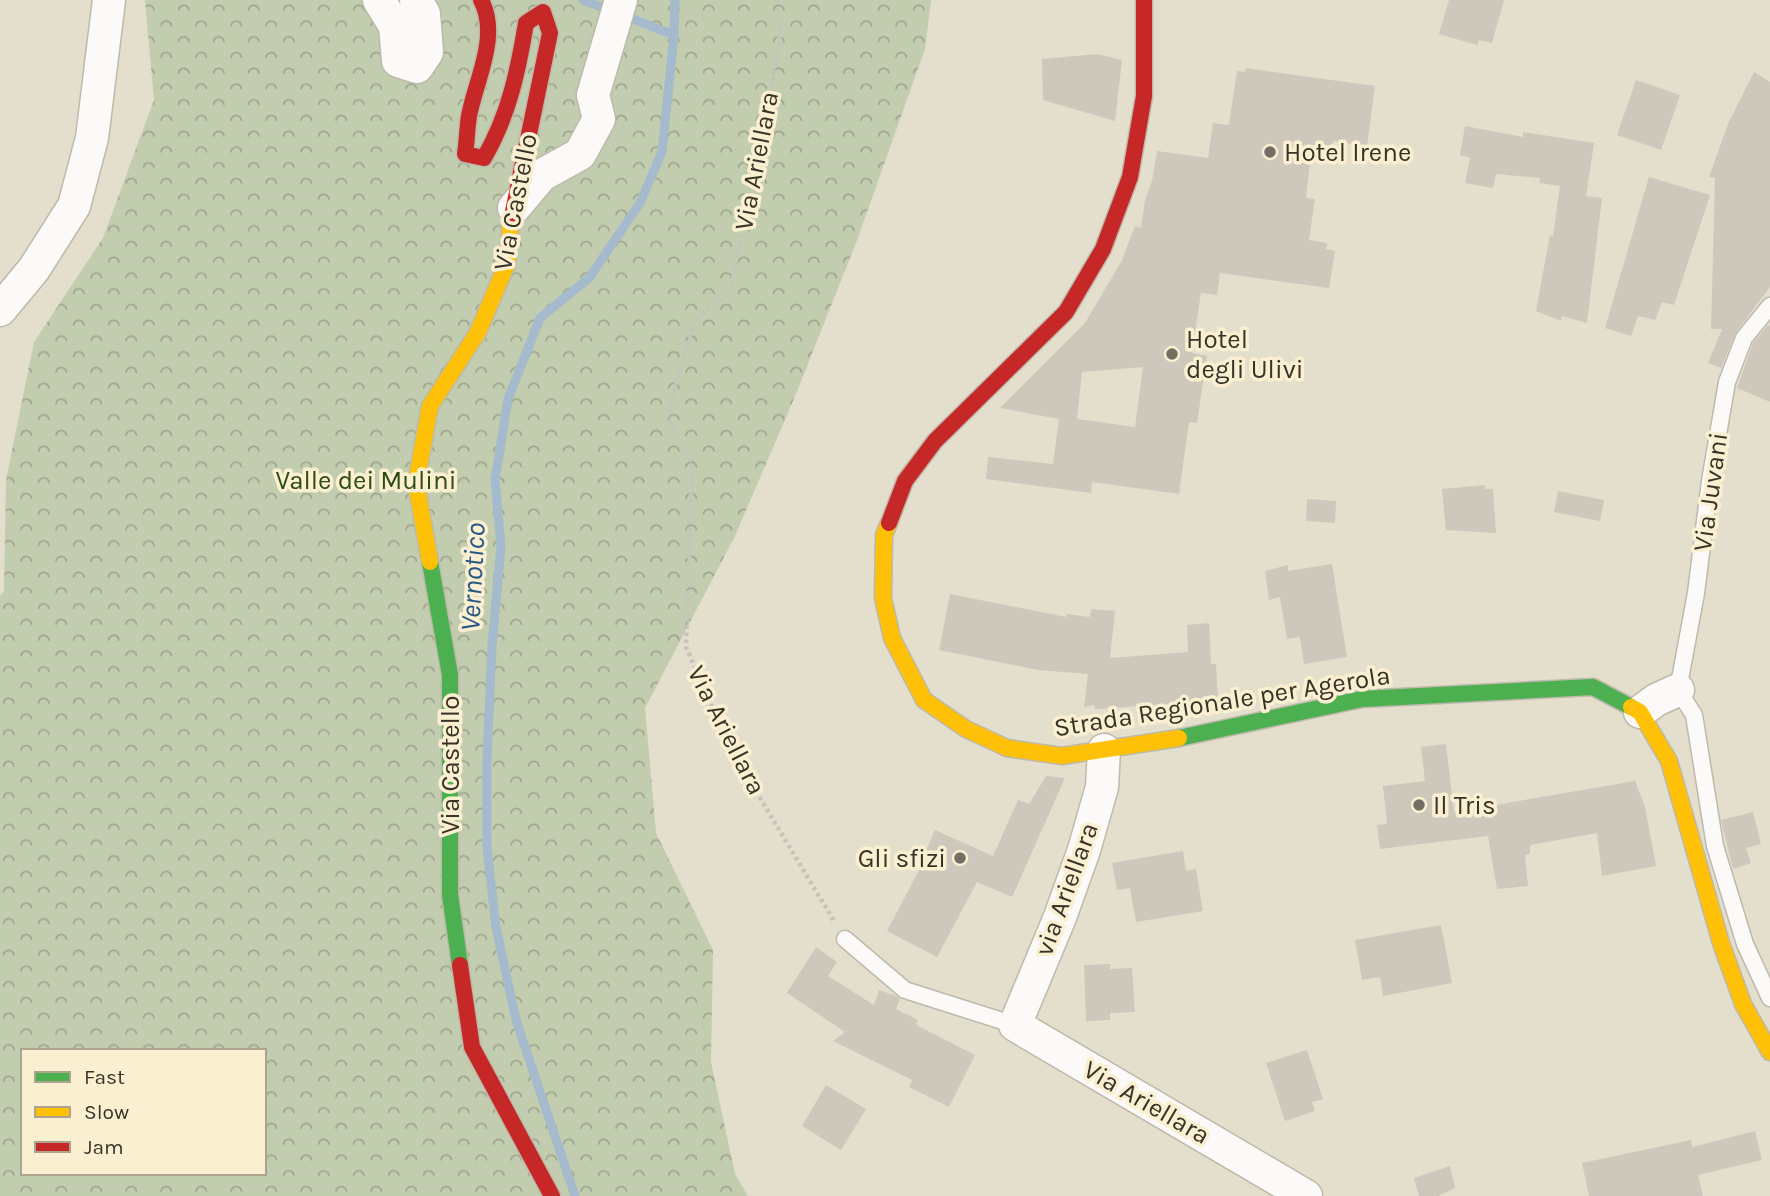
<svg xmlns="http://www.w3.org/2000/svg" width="1770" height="1196" font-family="Karla,sans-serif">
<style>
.forest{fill:url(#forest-crowns);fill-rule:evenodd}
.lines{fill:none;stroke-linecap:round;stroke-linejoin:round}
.stream{stroke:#a5bacd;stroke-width:9}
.building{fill:#cdc8bb;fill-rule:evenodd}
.lane-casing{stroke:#bdb9ab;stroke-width:19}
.street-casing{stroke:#bdb9ab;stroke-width:35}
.fast-casing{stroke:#bdb9ab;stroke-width:19}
.slow-casing{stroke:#bdb9ab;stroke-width:19}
.jam-casing{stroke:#bdb9ab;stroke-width:19}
.path{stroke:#c5c3bc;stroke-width:4.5;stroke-dasharray:3.5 3.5;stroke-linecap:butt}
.lane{stroke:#fbfaf8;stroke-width:16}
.street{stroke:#fbfaf8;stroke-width:32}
.fast{stroke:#4caf50;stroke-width:16}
.slow{stroke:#ffc107;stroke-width:16}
.jam{stroke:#c62828;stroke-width:16}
.poi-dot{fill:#746f62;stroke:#faf0d1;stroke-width:2.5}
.labels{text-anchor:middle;stroke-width:7;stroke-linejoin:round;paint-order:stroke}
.poi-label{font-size:26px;fill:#383328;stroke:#faf0d1;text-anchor:start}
.street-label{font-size:26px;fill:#383328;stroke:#faf0d1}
.park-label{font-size:26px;fill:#2e4b10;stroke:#faf0d1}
.water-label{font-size:28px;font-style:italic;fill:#275785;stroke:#faf0d1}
</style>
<defs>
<pattern id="forest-crowns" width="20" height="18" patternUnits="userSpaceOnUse" patternTransform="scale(1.75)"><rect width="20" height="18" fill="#c2ccae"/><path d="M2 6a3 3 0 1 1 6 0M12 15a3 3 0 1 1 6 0" fill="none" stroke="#9fa68e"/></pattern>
</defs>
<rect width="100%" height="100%" fill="#e4decd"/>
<path class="forest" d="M145 0H931L925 49 856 243 796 394 735 536 645 708 656 833 713 950 711 1062 735 1174 748 1196H0V596L4 591 6 480 34 342 103 238 154 100ZM23 1051H264V1173H23Z"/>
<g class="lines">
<g class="stream">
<path d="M583 0 674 35"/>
<path d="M575 1196 516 1020 496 927 487 849V759L492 645 501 546 495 480 508 399 540 318 589 278 640 203 662 152 674 35 675 0"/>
</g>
</g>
<g class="building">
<path d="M1449 0H1504L1492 43 1479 40 1477 45 1439 34Z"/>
<path d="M1097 54 1122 60 1115 121 1043 100 1042 59Z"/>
<path d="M1245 68 1375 86 1367 146 1333 141 1330 157 1311 154 1306 198 1315 199 1309 240 1327 243 1326 249 1335 251 1329 288 1220 273 1217 295 1201 293 1192 353 1207 356 1197 423 1189 422 1179 494 1092 482 1091 493 986 479 988 457 1053 464 1059 419 1000 408 1085 323 1122 260 1135 226 1141 228 1145 200 1152 181 1157 151 1208 158 1213 123 1229 125 1237 71 1245 72ZM1143 367 1135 427 1077 419 1082 372Z"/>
<path d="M1754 72 1770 82V287L1736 332 1721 368 1708 363 1722 329H1711L1715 178 1709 177 1728 124Z"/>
<path d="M1636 80 1680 95 1661 150 1617 135Z"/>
<path d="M1465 126 1523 137V132L1594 143 1586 196 1602 198 1587 323 1562 316 1561 321 1536 311 1550 235 1553 236 1560 186 1539 183 1540 178 1496 174 1493 188 1465 183 1470 158 1460 155Z"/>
<path d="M1649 177 1710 195 1674 305 1662 302 1655 320 1638 316 1631 336 1605 328Z"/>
<path d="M1768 325 1770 326V402L1737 388 1753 343Z"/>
<path d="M1485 485V489H1493L1496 533 1446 530 1442 489Z"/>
<path d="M1558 491 1604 500 1600 521 1554 512Z"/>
<path d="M1307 499 1336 501 1335 523 1306 521Z"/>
<path d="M1332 564 1347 657 1304 664 1300 637 1287 639 1280 597 1269 600 1265 571 1288 565V571Z"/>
<path d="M950 594 1066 617 1067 614 1090 617 1091 609 1115 611 1110 658 1188 652 1187 625 1209 623 1211 664H1216L1218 701 1095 709V705L1084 707 1088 674 1038 670 939 650Z"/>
<path d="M1446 744 1454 812 1635 781 1645 807 1656 866 1602 876 1597 833 1530 845V854L1525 855 1528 886 1497 889 1488 836 1380 849 1377 825 1387 824 1383 786 1425 781 1421 747Z"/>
<path d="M1046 776 1065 778 1012 897 977 882 937 957 887 931 925 859 923 857 935 830 993 856 1018 800 1029 804Z"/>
<path d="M1753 812 1761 844 1746 848 1751 863 1733 869 1721 820Z"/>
<path d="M1183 851 1186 871 1196 869 1203 911 1136 922 1130 888 1117 890 1112 863Z"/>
<path d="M1441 925 1452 983 1383 996 1380 977 1362 980 1355 940Z"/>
<path d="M816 947 837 962 828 976 874 1005 879 990 896 996 900 999 896 1009 918 1020 916 1025 975 1055 949 1107 909 1087 912 1080 833 1041 845 1032 787 993Z"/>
<path d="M1110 964V969L1132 968 1135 1012 1110 1013V1020L1086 1021 1084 965Z"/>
<path d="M1307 1050 1323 1099 1312 1102 1315 1111 1285 1121 1266 1063Z"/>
<path d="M826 1085 866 1109 841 1150 802 1126Z"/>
<path d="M1755 1131 1762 1160 1698 1175 1703 1196H1589L1582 1163 1691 1140 1692 1147Z"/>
<path d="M1450 1166 1455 1188 1438 1196H1419L1414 1178Z"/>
</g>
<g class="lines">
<g class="lane-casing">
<g id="lane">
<path d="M1770 306 1744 338 1727 382 1710 481 1696 593 1678 690 1694 715 1715 846 1745 944 1770 998"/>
<path d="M845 939 905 990 1015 1025"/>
</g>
</g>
<g class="street-casing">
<g id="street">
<path d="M379 0 395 26 398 61 417 67 427 52 424 14 416 0"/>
<path d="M514 208 542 175 580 154 599 119 593 95 621 0"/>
<path d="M0 310 34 269 74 206 92 138 109 0"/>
<path d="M1640 712 1656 700 1678 690"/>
<path d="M1104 750 1102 787 1084 850 1060 917 1015 1025 1306 1196"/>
</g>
</g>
<g class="fast-casing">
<g id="fast">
<path d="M430 562 450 675V895L460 965"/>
<path d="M1179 738 1362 699 1593 687 1631 707"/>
</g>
</g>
<g class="slow-casing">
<g id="slow">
<path d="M889 523 884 535 883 598 892 638 924 700 966 729 1007 748 1062 756 1179 738"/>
<path d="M430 562 416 483 430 406 478 332 507 264 511 221"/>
<path d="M1631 707 1640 712 1669 761 1721 943 1743 1004 1770 1052"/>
</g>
</g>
<g class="jam-casing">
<g id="jam">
<path d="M481 0C500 36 476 79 469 116 467 129 467 141 465 154L484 158C509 115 518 71 526 23L543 12 550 33 511 221"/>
<path d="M889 523 905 481 935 441 1066 312 1103 249 1130 177 1144 96V0"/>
<path d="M460 965 472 1047 552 1196"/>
</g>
</g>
<path class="path" d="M778 0 780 44 730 291 694 320 667 417 692 462 686 647 730 748 834 921"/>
<use href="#lane" class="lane"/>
<use href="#street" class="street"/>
<use href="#fast" class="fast"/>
<use href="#slow" class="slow"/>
<use href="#jam" class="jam"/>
</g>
<g class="poi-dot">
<circle cx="1270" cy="152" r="7"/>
<circle cx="1172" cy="354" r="7"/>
<circle cx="1419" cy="805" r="7"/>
<circle cx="960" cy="858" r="7"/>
</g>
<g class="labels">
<g class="poi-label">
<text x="1284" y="161">Hotel Irene</text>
<text x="1186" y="348">Hotel<tspan x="1186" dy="30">degli Ulivi</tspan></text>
<text x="1433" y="814">Il Tris</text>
<text x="946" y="867" text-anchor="end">Gli sfizi</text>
</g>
<g class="street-label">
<text transform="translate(756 161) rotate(-79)" y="9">Via Ariellara</text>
<text transform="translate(515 202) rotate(-79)" y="9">Via Castello</text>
<text transform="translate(1710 492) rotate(-82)" y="9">Via Juvani</text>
<text transform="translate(1222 701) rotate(-9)" y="9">Strada Regionale per Agerola</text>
<text transform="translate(727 730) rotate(63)" y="9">Via Ariellara</text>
<text transform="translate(450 765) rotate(-90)" y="9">Via Castello</text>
<text transform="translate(1066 889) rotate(-70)" y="9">via Ariellara</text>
<text transform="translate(1147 1102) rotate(30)" y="9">Via Ariellara</text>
</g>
<g class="park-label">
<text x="366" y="489">Valle dei Mulini</text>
</g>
<g class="water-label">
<text transform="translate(472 577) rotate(-87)" y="10">Vernotico</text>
</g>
</g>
<rect x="21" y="1049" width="245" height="126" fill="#faf0d1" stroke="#aca48d" stroke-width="2"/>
<rect x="35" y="1072" width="35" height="10" fill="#4caf50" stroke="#aca48d" stroke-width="2"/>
<text x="84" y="1084" font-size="21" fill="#383328">Fast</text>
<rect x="35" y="1107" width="35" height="10" fill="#ffc107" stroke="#aca48d" stroke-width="2"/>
<text x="84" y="1119" font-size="21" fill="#383328">Slow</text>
<rect x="35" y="1142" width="35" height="10" fill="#c62828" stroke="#aca48d" stroke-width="2"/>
<text x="84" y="1154" font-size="21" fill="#383328">Jam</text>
</svg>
